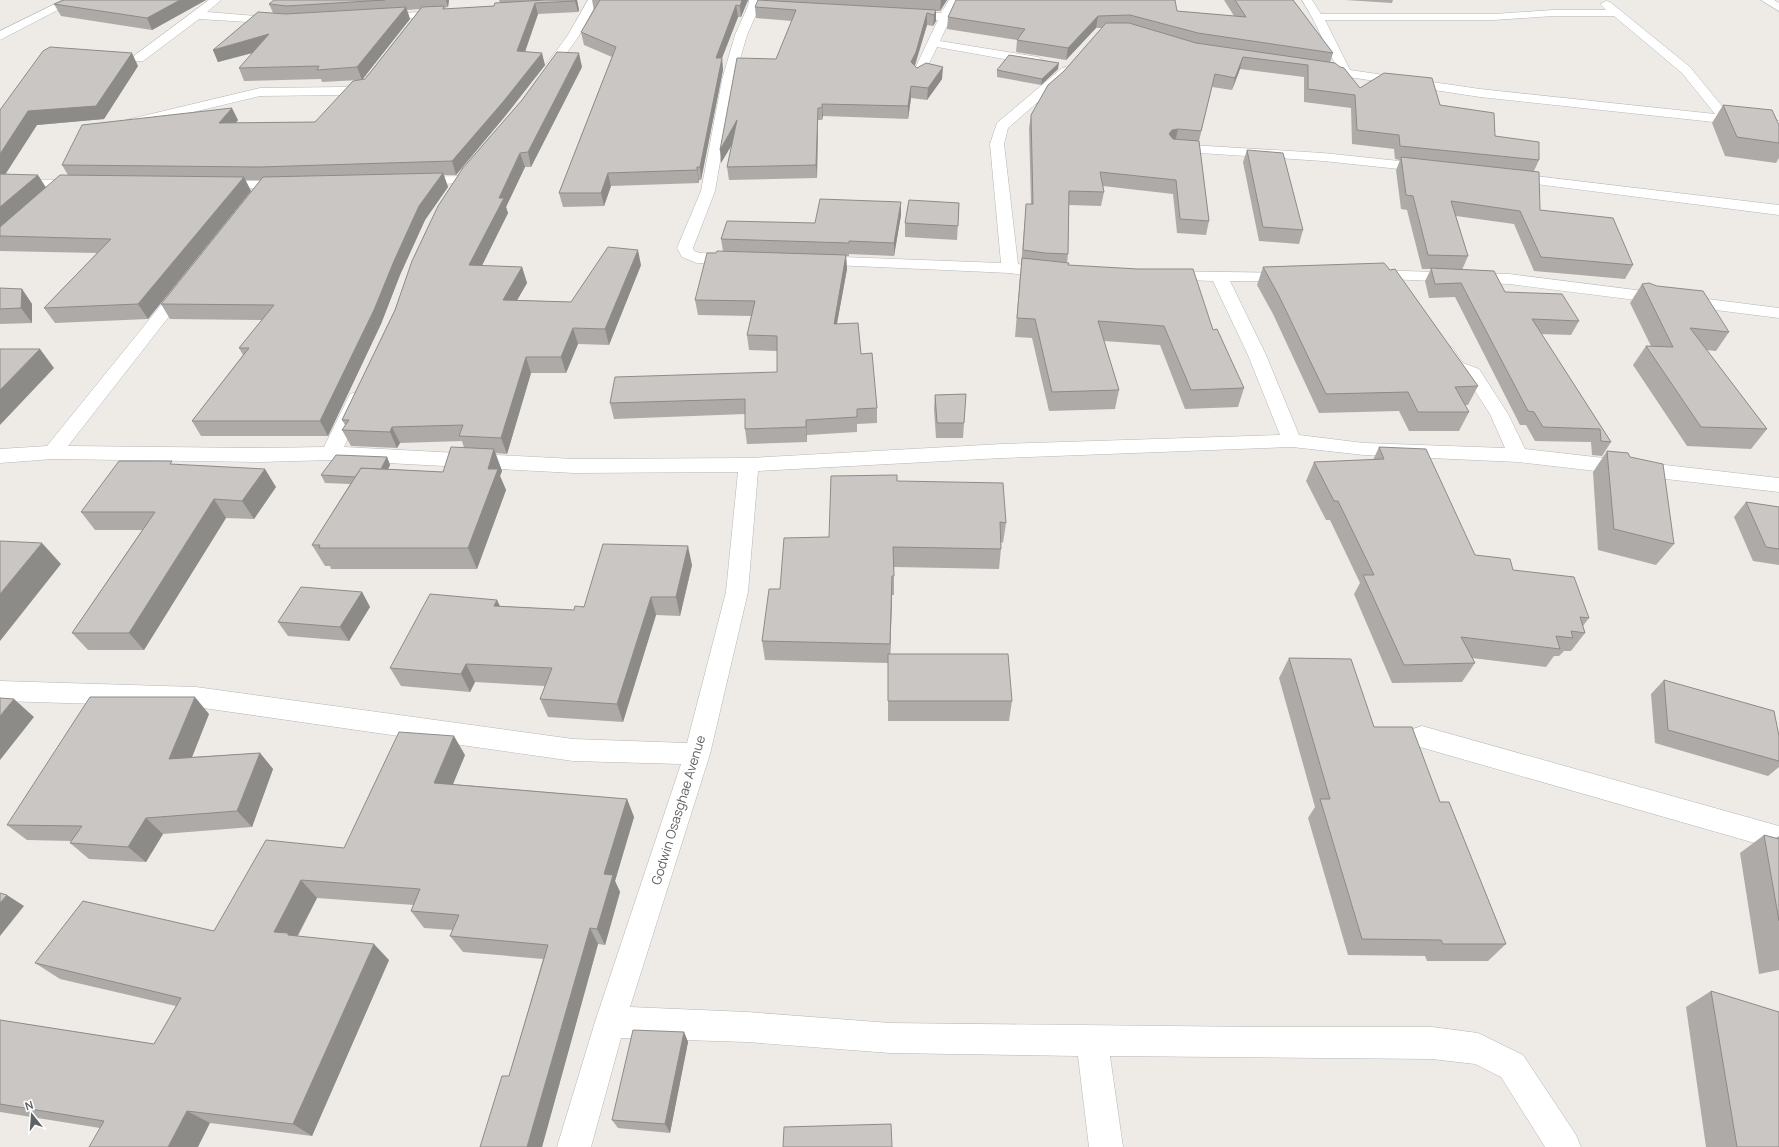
<svg xmlns="http://www.w3.org/2000/svg" width="1779" height="1147" font-family="Manrope,sans-serif">
<style>
.lines{fill:none;stroke-linecap:round;stroke-linejoin:round}
.minor-casing{stroke:#b3b6b9;stroke-width:1}
.minor{fill:#fff;fill-rule:evenodd}
.wall{fill:#aeaaa8;fill-rule:evenodd}
.shaded-wall{fill:#8d8b88}
.building{fill:#cac6c3;stroke:#8d8b88}
.labels{text-anchor:middle;stroke-width:4;stroke-linejoin:round;paint-order:stroke}
.near-street-label{font-size:13px;fill:#5e6264;stroke:#fff}
</style>
<rect width="100%" height="100%" fill="#eeebe6"/>
<g class="lines">
<g class="minor-casing">
<g id="minor">
<path d="M63 0H77L0 40V31Z"/>
<path d="M209 0H221L207 12 281 18 287 21 281 24 199 19 143 61H135L133 58 135 55Z"/>
<path d="M588 0H600L595 6 579 36 547 80H539L537 77 568 35Z"/>
<path d="M749 0H759L760 6 747 35 734 80 715 191 693 248 694 251 700 253 737 254 743 256 745 259 743 262 737 264 697 263 682 257 677 248 701 191 722 80 735 35 748 6Z"/>
<path d="M949 0H959L940 41 1038 57 1044 61 1038 65 937 47 922 78H914L912 75 938 20 906 17 900 14 906 11 941 13Z"/>
<path d="M1302 0H1312L1321 14H1494L1553 10H1606L1600 4 1606 1 1610 2 1690 67 1730 116 1779 121V129L1480 97 1316 72 1314 69 1320 65 1337 68 1312 17ZM1553 16H1614L1682 73 1715 114 1480 89 1350 70 1325 20H1494Z"/>
<path d="M1761 0H1774L1779 3V11Z"/>
<path d="M444 11 448 12 450 14 448 16 379 20 373 17 379 14Z"/>
<path d="M1066 67 1072 71 1070 74 1008 128 1004 144 1018 264 1056 271 1058 274 1056 277 1050 279 1010 273 811 264 809 261 811 258 817 256 1001 263 990 144 997 123 1062 68Z"/>
<path d="M370 75 376 79 368 90 344 95 260 96 131 127 126 126 124 123 126 120 260 88 344 87 360 84 366 76Z"/>
<path d="M1175 144 1323 153 1428 164 1433 165 1435 168 1433 171 1428 172 1323 161 1170 151 1168 148 1170 145Z"/>
<path d="M1510 173 1779 205V215L1505 180 1503 177 1505 174Z"/>
<path d="M461 176 466 177 468 180 466 183 416 185 411 184 409 181 411 178 416 177Z"/>
<path d="M0 179 79 180 84 181 86 184 84 187 79 188 0 187Z"/>
<path d="M218 181H285L290 182 292 185 290 188 285 189 213 188 211 185 213 182Z"/>
<path d="M1368 270 1509 274 1779 308V318L1509 284 1362 278 1360 275 1362 272Z"/>
<path d="M1164 271 1296 273 1298 276 1296 279 1290 281H1230L1266 355 1299 435 1364 443 1505 448 1490 414 1466 377 1450 371 1437 351 1440 347 1446 346 1452 347 1463 363 1479 369 1508 414 1525 449 1779 478V492L1518 462 1364 455 1292 447 1002 458 758 471 748 592 710 754 630 1007 747 1012 890 1023 1258 1027H1432L1478 1033 1523 1055 1576 1135 1581 1147H1545L1501 1077 1475 1064 1432 1059 1110 1056 1123 1147H1089L1078 1056 890 1053 747 1042 621 1038 591 1147H557L595 1022 681 764 573 761 196 707 0 701V681L196 687 573 739 687 743 726 592 738 472 574 473 331 460 261 462 53 459 0 463V449L47 446 178 284 184 282 190 284 192 287 68 446 261 448 324 447 348 398 350 394 357 392 364 394 366 398 344 447 574 459 749 458 1002 444 1280 435 1248 355 1213 281 1158 279 1156 276 1158 273Z"/>
<path d="M1422 726 1779 826V850L1413 745 1409 737 1413 729Z"/>
</g>
</g>
<use href="#minor" class="minor"/>
</g>
<g class="wall">
<path d="M64 0H206L152 30 61 16 54 4Z"/>
<path d="M274 0H449L448 7 444 8 445 9 494 6 500 3 499 0H577L579 10 578 12 538 14 525 52 545 65 506 115 456 175H444L448 187 425 220 400 275 381 324 328 436H201L192 421 243 355 239 348 262 320 170 319 161 304 261 180H245L251 191 148 319 55 323 44 308 97 253 0 251V110L138 66 104 119 37 125 5 174 46 187 68 175 62 165 238 120 236 123 315 122 359 80 322 82 321 79 244 81 239 68 253 53 218 62 213 50 273 13 269 4ZM420 9 365 79H362L410 19 407 10Z"/>
<path d="M592 0H748L741 17H738L722 58 723 70 701 180H699V183L611 186 604 206 563 207 559 193 612 57 584 45 581 32 594 11Z"/>
<path d="M760 0H947L940 11H936V21L933 26 927 25 915 66 917 68 942 79 927 100 911 98 908 119 823 116 822 120H818L817 178 729 180 727 167 732 144 721 163 776 59 792 21 756 18 755 7Z"/>
<path d="M1224 0H1293L1333 53 1330 63 1360 88 1440 105 1539 160 1534 171 1540 210 1633 265 1625 279 1534 271 1514 224 1456 216 1468 256 1462 270 1505 292 1579 321 1571 335 1541 334 1611 442 1602 456 1592 455 1591 442 1535 441 1526 425H1520L1455 297 1429 298 1425 281 1431 269H1422L1407 210 1401 209 1396 170 1400 160 1395 159 1394 149 1352 144 1351 108 1304 102V77L1240 69 1232 90 1212 87 1199 141 1209 221 1206 235 1177 233 1173 194 1103 186 1104 192 1101 206 1069 205 1068 254 1067 263 1068 265 1213 330 1244 388 1238 407 1185 409 1160 345 1104 341 1119 390 1115 409 1049 411 1032 338 1015 337 1025 218 1031 204 1029 128 1031 115 1064 71 1103 28H1096L1066 60 1016 52 1017 40 947 29 948 17 1177 11 1234 16Z"/>
<path d="M1345 0H1393L1392 3Z"/>
<path d="M582 67 531 167H525L506 207 508 213 482 266 522 267 527 283 517 300 571 302 641 265 609 345 578 344 566 373H531L507 454 495 453 502 471 500 476 506 490 477 569H331L330 566H325L312 545 350 484 325 483 321 475 387 457 390 465 388 469 443 472 464 448 462 441 400 443 397 448 351 446 342 430 345 425 342 420 395 310Z"/>
<path d="M1058 69 1041 85 997 77V70Z"/>
<path d="M1723 105 1779 143V158L1776 163 1725 156 1712 123Z"/>
<path d="M1247 150 1303 230 1299 244 1259 241 1243 162Z"/>
<path d="M959 203 957 240 905 237V223Z"/>
<path d="M901 215 894 256 849 254V256H846L847 269 837 324 861 354 877 408V423L857 424V432L807 435V442L747 444 745 429V414L614 419 610 403 777 372V351L749 350 747 335 751 316 698 315 695 300 716 253 723 251 721 239 815 223Z"/>
<path d="M1263 267 1478 386 1468 405H1465L1469 412 1459 431H1409L1399 411 1319 413 1273 314 1257 285Z"/>
<path d="M1642 284 1729 332 1716 351 1706 350 1767 429 1751 449 1687 446 1633 365 1646 346H1651L1630 303Z"/>
<path d="M0 288 22 289 32 304V323L0 324Z"/>
<path d="M966 394 963 438H936L934 409 935 395Z"/>
<path d="M1379 447 1475 555 1513 570 1589 618 1583 626 1585 633 1571 651H1564L1559 656H1554L1546 667 1472 658 1475 663 1462 682 1392 683 1354 594 1360 583 1330 520H1326L1306 481 1314 462 1373 460Z"/>
<path d="M1607 451 1674 544 1656 565 1598 550 1593 472Z"/>
<path d="M174 465 276 487 254 519 226 518 144 650H88L72 633 142 530H95L81 512Z"/>
<path d="M897 481 1006 523 1003 543 1001 542V549L999 569 894 567V595H892L890 654 1012 701 1009 721H888V663L765 660 762 641 780 589 829 537Z"/>
<path d="M1746 502 1779 507V565L1753 561 1734 517Z"/>
<path d="M692 565 680 616 656 615 623 722 548 717 540 699 545 686 475 682 470 692 401 686 390 668 497 600 500 606 574 610Z"/>
<path d="M362 592 370 607 349 641 288 636 278 622Z"/>
<path d="M1289 658 1374 727 1440 802 1506 944 1488 961H1427L1425 956 1348 955 1308 818 1315 807 1279 678Z"/>
<path d="M1664 680 1779 736V767L1768 776 1655 743 1651 694Z"/>
<path d="M209 714 192 757 260 753 273 769 252 827 163 834 146 862 89 859 70 843 72 841 27 840 7 825Z"/>
<path d="M465 755 453 784 627 799 634 817 615 881 620 892 605 945 598 944 542 1147H480L509 1076 543 959 463 952 450 936 453 930 424 928 411 911 414 905 317 898 298 936 389 960 312 1136 210 1123 100 1128 0 1112V1020L154 1044 176 1006 60 979 35 963 214 931 344 848Z"/>
<path d="M1764 835 1776 838 1779 836V970L1759 974 1740 853Z"/>
<path d="M1711 991 1779 1147H1706L1686 1007Z"/>
<path d="M684 1032 688 1042 670 1133 618 1128 612 1120Z"/>
</g>
<g class="shaded-wall">
<path d="M180 0H206L152 30 147 18Z"/>
<path d="M446 0H449L448 7Z"/>
<path d="M576 0H577L579 10 578 12 575 1Z"/>
<path d="M742 0H748L741 17 740 6Z"/>
<path d="M941 0H947L940 11Z"/>
<path d="M535 3 538 14 521 63 517 51Z"/>
<path d="M736 5 738 17 722 58 723 70 701 180 700 167 716 58Z"/>
<path d="M406 7 410 19 362 80 357 67Z"/>
<path d="M936 10V21L933 26 934 15Z"/>
<path d="M927 13V25L915 64 911 74V62Z"/>
<path d="M1098 16 1096 28 1066 60 1068 48Z"/>
<path d="M269 34 274 47 218 62 213 50Z"/>
<path d="M132 53 138 66 104 119 37 125 3 178H0V154L28 111Z"/>
<path d="M542 53 545 65 506 115 456 175 452 161Z"/>
<path d="M579 53 582 67 531 167 528 152Z"/>
<path d="M1243 57 1240 69 1232 90 1235 78Z"/>
<path d="M1059 63 1058 69 1041 85 1042 79Z"/>
<path d="M943 67 942 79 927 100 928 88Z"/>
<path d="M911 86V98L908 119V106Z"/>
<path d="M822 104 823 116 822 120Z"/>
<path d="M232 108 238 120 225 136 219 123Z"/>
<path d="M818 108V120L817 178 816 165Z"/>
<path d="M737 120 739 133 721 163 720 150Z"/>
<path d="M1178 129 1175 143 1169 134 1172 130Z"/>
<path d="M520 153 525 167 506 207 508 213 474 281 469 265 499 198Z"/>
<path d="M697 167 699 180V183L697 170Z"/>
<path d="M443 173 448 187 425 220 400 275 381 324 328 436 320 421 419 206Z"/>
<path d="M608 173 611 186 604 206 601 193Z"/>
<path d="M38 175 47 189 0 230V207Z"/>
<path d="M244 177 251 191 148 319 138 304Z"/>
<path d="M901 202V215L894 256V243Z"/>
<path d="M638 250 641 265 609 345 605 329Z"/>
<path d="M846 255 847 269 834 339V324Z"/>
<path d="M522 267 527 283 508 316 503 300Z"/>
<path d="M22 289 32 304V323L21 308Z"/>
<path d="M573 328 578 344 566 373 561 357Z"/>
<path d="M40 349 54 368 0 425V390Z"/>
<path d="M526 357 531 373 507 454 501 438Z"/>
<path d="M806 420 807 435V442L806 427Z"/>
<path d="M392 427 400 443 397 448 390 432Z"/>
<path d="M494 449 502 471 500 476 506 490 477 569 468 548 488 469Z"/>
<path d="M387 457 390 465 380 486 377 479Z"/>
<path d="M265 469 276 487 254 519 242 501Z"/>
<path d="M214 499 226 518 144 650 129 633Z"/>
<path d="M42 543 61 564 0 641V594Z"/>
<path d="M688 546 692 565 680 616 676 597Z"/>
<path d="M892 576V595L890 663V644Z"/>
<path d="M362 592 370 607 349 641 340 627Z"/>
<path d="M651 597 656 615 623 722 617 704Z"/>
<path d="M497 600 505 619 494 606Z"/>
<path d="M466 664 475 682 470 692 461 674Z"/>
<path d="M195 697 209 714 185 775 169 759Z"/>
<path d="M14 699 34 717 0 760V716Z"/>
<path d="M454 736 465 755 446 801 434 783Z"/>
<path d="M260 753 273 769 252 827 237 811Z"/>
<path d="M627 799 634 817 615 881 620 892 605 945 597 929 604 874Z"/>
<path d="M146 818 163 834 146 862 128 847Z"/>
<path d="M301 880 317 898 295 940 274 932Z"/>
<path d="M7 895 24 906 0 936V903Z"/>
<path d="M590 928 598 944 542 1147H527Z"/>
<path d="M374 944 389 960 312 1136 293 1124Z"/>
<path d="M684 1032 688 1042 670 1133 665 1124Z"/>
<path d="M187 1111 210 1123 198 1147H168Z"/>
</g>
<g class="building">
<path d="M64 0H180L147 18 54 4Z"/>
<path d="M274 0H385L287 6 269 4Z"/>
<path d="M545 0H576L575 1 535 3 517 51 542 53 503 102 452 161 259 167 62 165 82 125 232 108 219 123 315 122 353 81 365 79 422 7 444 6 443 9 494 6 495 3Z"/>
<path d="M600 0H742L740 6 736 5 716 58H722L700 167H697V170L608 173 601 193H559L616 47 581 32Z"/>
<path d="M758 0 936 10 934 15 927 13 916 52 911 62 917 68 926 63 943 67 928 88 911 86 908 106 822 104V108H818L816 165 727 167 737 120 720 150 737 58 776 59 796 10 755 7Z"/>
<path d="M956 0H1175L1177 11 1246 17 1235 0H1293L1333 53 1198 33 1130 15 1098 16 1068 48 1017 40 1025 29 948 17Z"/>
<path d="M406 7 357 67 317 70 319 66 239 68 269 34 213 50 258 12 286 14Z"/>
<path d="M1106 23H1129L1196 43 1335 63 1340 67 1344 68 1360 88 1384 73 1432 78 1440 105 1494 113 1495 136 1539 142V160L1400 146 1399 135 1357 130 1355 95 1308 89V65L1243 57 1235 78 1215 74 1201 131 1178 129 1172 130 1169 134 1173 139 1199 141 1209 221 1180 219 1176 180 1100 172 1104 192 1069 191 1068 254 1045 253 1023 250 1026 204H1033L1031 115 1048 85 1064 71Z"/>
<path d="M50 47 132 53 96 106 28 111 0 154V110L43 51Z"/>
<path d="M557 52 579 53 528 152 520 153 499 198H504L469 265 522 267 503 300 571 302 608 247 638 250 605 329 573 328 561 357H526L501 438 459 436 463 425 392 427 390 432 342 430 349 420H342L395 310 412 261 438 206 463 168 522 100Z"/>
<path d="M1009 55 1059 63 1042 79 997 70Z"/>
<path d="M1723 105 1772 110 1779 125V143L1737 137Z"/>
<path d="M1247 150 1283 153 1303 230 1263 227Z"/>
<path d="M1401 157 1539 172 1540 210 1613 218 1633 265 1541 257 1520 211 1451 201 1468 256 1428 255 1413 196 1406 195Z"/>
<path d="M443 173 419 206 394 261 374 310 320 421H192L249 348H239L274 305 161 304 263 177Z"/>
<path d="M0 174 38 175 0 207Z"/>
<path d="M60 175 244 177 138 304 44 308 111 239 0 236V227Z"/>
<path d="M820 199 901 202 894 243 849 241V243L721 239 727 221 815 223Z"/>
<path d="M909 200 959 203 958 226 905 223Z"/>
<path d="M717 251 846 255 834 324 858 323 861 354 872 353 877 408 857 409V417L806 420V427L745 429V399L610 403 615 377 777 372V336L747 335 755 301 695 300 707 253H716Z"/>
<path d="M1022 258 1069 263 1068 265 1138 269H1193L1213 330 1217 329 1244 388 1191 390 1164 326 1098 321 1119 390 1052 392 1035 319 1017 318Z"/>
<path d="M1384 263 1390 270 1395 269 1478 386 1455 387 1469 412H1418L1408 392 1326 394 1279 296 1263 267Z"/>
<path d="M1431 268 1494 271 1505 292 1562 294 1579 321 1532 319 1611 442 1601 441 1600 429 1543 427 1534 412 1528 411 1461 283 1435 284Z"/>
<path d="M1649 283 1657 286 1703 291 1729 332 1690 328 1767 429 1701 427 1646 346 1673 347 1642 284Z"/>
<path d="M0 288 22 289 21 308 0 309Z"/>
<path d="M0 349H40L0 390Z"/>
<path d="M966 394 964 423H937L935 395Z"/>
<path d="M451 447 494 449 488 469H498L468 548H319L320 545H312L361 468 443 472Z"/>
<path d="M1379 447 1426 449 1475 555 1510 559 1513 570 1574 577 1589 618 1580 617 1585 633 1571 631 1573 638 1556 636 1560 649 1461 637 1475 663 1404 665 1363 575H1374L1338 501H1334L1314 462 1384 459Z"/>
<path d="M1607 451 1628 453 1630 457 1663 464 1674 544 1614 529Z"/>
<path d="M336 455 387 457 381 469 361 468 355 477 321 475Z"/>
<path d="M119 461H172L170 464 265 469 242 501 214 499 129 633H72L155 512H81Z"/>
<path d="M897 475V481L1003 483 1006 523 1000 522 1001 549 893 547 894 576H892L890 644 762 641 769 589H780L784 538 829 537 831 476Z"/>
<path d="M1746 502 1779 507V549L1766 547Z"/>
<path d="M0 541 42 543 0 594Z"/>
<path d="M603 544 688 546 676 597H651L617 704 540 699 552 668 466 664 461 674 390 668 430 594 497 600 494 606 574 610 575 606 584 607Z"/>
<path d="M301 587 362 592 340 627 278 622Z"/>
<path d="M888 654H1008L1012 701H888Z"/>
<path d="M1289 658 1351 659 1374 727H1412L1440 802H1449L1506 944H1443L1441 940 1362 939 1320 799H1330Z"/>
<path d="M1664 680 1774 711 1779 736V761L1668 730Z"/>
<path d="M90 697H195L169 759 260 753 237 811 146 818 128 847 70 843 82 826 7 825Z"/>
<path d="M0 698 14 699 0 716Z"/>
<path d="M399 732 454 736 434 783 627 799 604 874 613 875 597 929 590 928 527 1147H480L502 1076H509L548 945 450 936 459 915 411 911 420 889 301 880 274 932 288 933V935L374 944 293 1124 187 1111 168 1147H89L104 1121 0 1104V1020L154 1044 181 998 35 963 83 901 214 931 266 840 344 848Z"/>
<path d="M1764 835 1779 839V921Z"/>
<path d="M0 893 7 895 0 903Z"/>
<path d="M1711 991 1779 1012V1147H1737Z"/>
<path d="M633 1030 684 1032 665 1124 612 1120Z"/>
<path d="M891 1124 892 1147H783L784 1127Z"/>
</g>
<g class="labels">
<g class="near-street-label">
<text transform="translate(678 810) rotate(-73)" y="5">Godwin Osasghae Avenue</text>
</g>
</g>
<g transform="translate(32 1115) rotate(343)" stroke="#ffffff" stroke-width="3" paint-order="stroke">
<path d="M0-3L7 15L0 10L-7 15Z" fill="#5e6264"/>
<text y="-6" font-size="11" font-weight="bold" text-anchor="middle" fill="#5e6264">N</text>
</g>
</svg>
